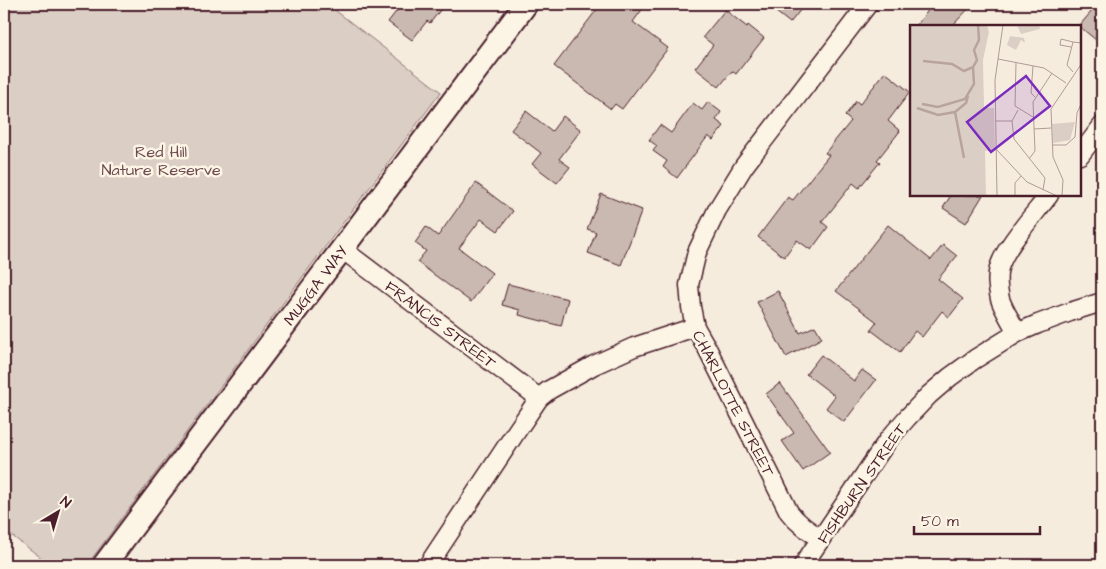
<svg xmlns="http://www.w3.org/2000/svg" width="1106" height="569" font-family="'Architects Daughter',sans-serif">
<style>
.green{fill:#dbcec4;stroke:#927678}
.building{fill:#cab9b1;stroke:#4a1f2b}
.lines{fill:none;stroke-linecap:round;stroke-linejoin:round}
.minor-casing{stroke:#4a1f2b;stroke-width:21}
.major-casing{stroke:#4a1f2b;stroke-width:26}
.minor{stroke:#fcf5e5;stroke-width:18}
.major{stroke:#fcf5e5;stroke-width:22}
.labels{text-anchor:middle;stroke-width:5;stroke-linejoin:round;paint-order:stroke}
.park-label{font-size:16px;fill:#6e4b51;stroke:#fcf5e5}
.street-label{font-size:16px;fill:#4a1f2b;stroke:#fcf5e5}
.inset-river{fill:none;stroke:#b8a39e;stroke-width:2.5}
.inset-road{fill:none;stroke:#b19a96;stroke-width:1}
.view{fill:#7b2cbf;fill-opacity:0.15;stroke:#7b2cbf;stroke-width:2.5}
.inset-edge{fill:none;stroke:#4a1f2b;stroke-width:2.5}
</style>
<rect width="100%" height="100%" fill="#f5ecde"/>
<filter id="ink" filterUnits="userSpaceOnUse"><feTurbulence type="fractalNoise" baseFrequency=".02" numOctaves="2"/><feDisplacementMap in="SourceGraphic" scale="10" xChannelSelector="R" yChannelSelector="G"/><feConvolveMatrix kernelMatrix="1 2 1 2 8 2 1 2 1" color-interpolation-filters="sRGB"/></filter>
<g filter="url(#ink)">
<path class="green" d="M4 4H327L441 92 87 565H51L4 530Z"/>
<g class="building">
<path d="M402 4H445L430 23 427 21 412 40 388 22Z"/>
<path d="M601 4H646L633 22 668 48 622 109 615 104 611 109 554 66Z"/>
<path d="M766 4H805L790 23Z"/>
<path d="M933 4H973L952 26H916Z"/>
<path d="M1098 4H1102V45L1079 26Z"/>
<path d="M725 10 747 27 748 25 764 38 736 74 732 71 719 87 695 68 713 45 703 37Z"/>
<path d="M885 72 910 92 888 121 900 131 877 160 880 162 859 188 853 183 822 222 828 227 811 250 797 240 784 257 758 237 788 197 793 200 829 155 825 153 851 121 845 116 856 101 860 104Z"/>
<path d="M708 102 721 112 716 120 724 126 713 140 708 136 677 178 663 167 667 161 653 151 657 146 649 140 660 125 671 133 693 103 702 110Z"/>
<path d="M526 111 552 131 563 116 581 130 559 159 570 167 557 183 532 164 541 153 511 130Z"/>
<path d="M476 183 513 211 498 231 481 219 459 248 492 273 471 302 417 262 426 251 415 243 426 227 438 236Z"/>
<path d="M601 194 642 210 621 265 588 253 596 232 587 229Z"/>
<path d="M951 195H983L966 223 943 208Z"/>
<path d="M888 225 931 260 943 245 957 256 938 279 963 299 949 317 942 311 922 337 915 331 900 352 871 330 877 322 836 291Z"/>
<path d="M508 284 568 299 561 326 519 315 520 310 502 305Z"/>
<path d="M778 291 800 333 815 326 822 338 786 357 757 302Z"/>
<path d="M821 355 854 381 862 370 876 380 844 422 826 408 835 396 806 374Z"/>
<path d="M780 383 830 452 803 471 782 441 794 433 766 394Z"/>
</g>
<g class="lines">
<g class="minor-casing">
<g id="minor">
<path d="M1080 155 1102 126"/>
<path d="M342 249 539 398"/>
<path d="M1017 333C1012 322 1004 311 1000 299 998 289 996 278 999 268 1005 246 1035 214 1049 195"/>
<path d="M821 539C809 531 798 524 789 512L707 348 695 327 691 307 689 285 697 252 717 210 744 166 868 4"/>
<path d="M428 565 516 432 539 398 549 390 594 365 634 347 695 327"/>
<path d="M803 565 888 440 907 418 929 395 950 377 975 359 1017 333 1038 324 1070 312 1102 302"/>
</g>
</g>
<g class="major-casing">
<path id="major" d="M104 565 342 249 526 4"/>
</g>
<use href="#minor" class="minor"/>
<use href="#major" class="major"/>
</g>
</g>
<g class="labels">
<g class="park-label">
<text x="161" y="157">Red Hill<tspan x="161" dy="18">Nature Reserve</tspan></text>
</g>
<g class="street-label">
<text transform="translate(315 285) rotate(-53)" y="6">MUGGA WAY</text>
<text transform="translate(441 324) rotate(37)" y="6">FRANCIS STREET</text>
<text transform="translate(734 403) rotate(63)" y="6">CHARLOTTE STREET</text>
<text transform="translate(861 483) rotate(-55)" y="6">FISHBURN STREET</text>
</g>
</g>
<g transform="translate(910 25)">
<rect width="171" height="171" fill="#f5ecde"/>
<path d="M0 0H77L79 7 73 35 74 83H84L85 125 75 126 76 171H0ZM107 0H129L130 4 111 9ZM101 8 100 11 114 13 115 18 111 15 106 25 97 20ZM165 97 160 115 143 118 142 99Z" fill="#dbcec4"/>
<path class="inset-river" d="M13 36 42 39 54 46 63 42 67 35 64 25 69 15 68 0M12 79 28 82 55 74 64 59 63 42M7 83 28 90 45 87 56 78 58 71M45 87 54 133"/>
<path class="inset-road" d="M161 22 150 20 151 14 163 17M88 34 134 43 156 58M106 38 105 81 123 92M123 41 121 68 125 72M163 47 157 40 163 17 172 18M108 85 102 96 104 114 135 153 133 165M86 96H102M124 104 141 103M142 120H156L165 112 167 88 172 77M86 124 117 157 147 171M119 134 125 126 123 77 142 48M87 171 85 55 93 0M105 171V158L111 151M152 171 153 155 143 132 141 84 172 38"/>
<path class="view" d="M116 51 140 81 81 127 57 97Z"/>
<rect width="171" height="171" class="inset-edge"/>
</g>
<rect width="1106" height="569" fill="none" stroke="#fcf5e5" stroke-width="20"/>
<rect x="10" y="10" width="1086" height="549" fill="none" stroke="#4a1f2b" stroke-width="2" filter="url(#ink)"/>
<g transform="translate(58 512) rotate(38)" stroke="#fcf5e5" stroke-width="4" paint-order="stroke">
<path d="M0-4L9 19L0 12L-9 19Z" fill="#4a1f2b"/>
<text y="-8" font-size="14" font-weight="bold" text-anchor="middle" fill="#4a1f2b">N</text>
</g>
<path d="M914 526v8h126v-8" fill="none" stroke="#4a1f2b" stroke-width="2.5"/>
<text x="921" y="526" font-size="15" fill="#4a1f2b" stroke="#fcf5e5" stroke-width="4" paint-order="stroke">50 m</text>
</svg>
